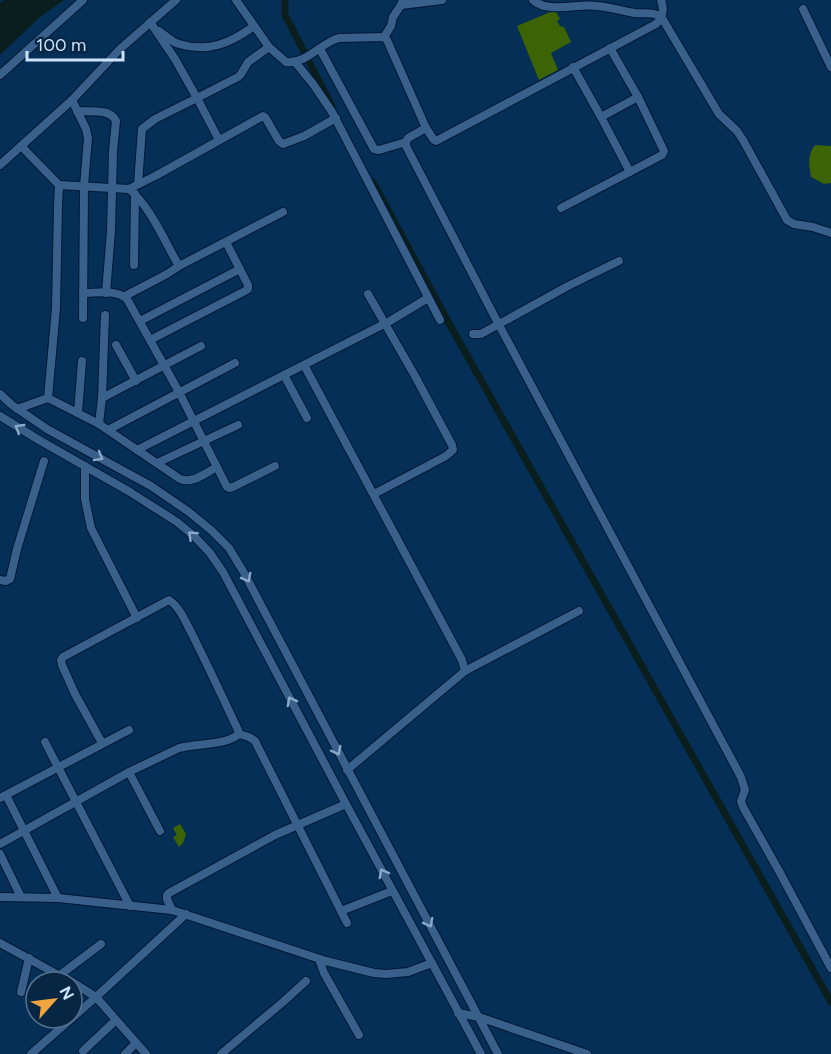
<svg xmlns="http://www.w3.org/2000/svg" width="831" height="1054" font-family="Figtree,sans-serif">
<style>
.green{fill:#3d6404}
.water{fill:#091e1d}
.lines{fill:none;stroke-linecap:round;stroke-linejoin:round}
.canal{stroke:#091e1d;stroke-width:7}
.minor-casing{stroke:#001733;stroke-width:10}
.minor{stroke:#38608b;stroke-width:8}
.oneway{stroke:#8aa8c9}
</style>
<rect width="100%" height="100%" fill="#052f56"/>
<g class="green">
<path d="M555 10 560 19 557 21 560 26 564 27 571 42 551 53 558 70 539 80 517 26Z"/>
<path d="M815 145 831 146V183L824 184 811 177C809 165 807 155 815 145Z"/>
<path d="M180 824 186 834 183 843 179 847 173 837 177 835 173 828Z"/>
</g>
<path class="water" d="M4 0H64L41 16 0 55V3Z"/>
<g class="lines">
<g class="canal">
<path d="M285 0V15L332 106"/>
<path d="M373 182 451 327 831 1002"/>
</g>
<g class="minor-casing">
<g id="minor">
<path d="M236 0 269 47 286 62C307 64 320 43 339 38L384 37 387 40 426 128 434 140 436 141 656 24C664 17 664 9 661 0"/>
<path d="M533 0C548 14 578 3 597 6 610 7 622 11 635 13 645 14 654 11 662 18L719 114 737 131 743 140 787 220 794 224 813 227 831 233"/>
<path d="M401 5 442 0"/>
<path d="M803 9 831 67"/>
<path d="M159 31C165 35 172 42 179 44 208 53 231 43 254 26"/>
<path d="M384 37 391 26 393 17 401 5 403 0"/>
<path d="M320 49 374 149 379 150 406 142"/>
<path d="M295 62 313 84 332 112 440 320"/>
<path d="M573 67 601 117 630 172"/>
<path d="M0 75 83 0"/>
<path d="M72 100 86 129 88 138 84 186 83 318"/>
<path d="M77 111C90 112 110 108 116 121L113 151 111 231 106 293"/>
<path d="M601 117 638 97"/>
<path d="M426 128 408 138 406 142V146L499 325 741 777 745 790 741 801 743 807 779 871 831 968"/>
<path d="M219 140 197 98 238 77 241 74 248 62 269 47"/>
<path d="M21 146 59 185 129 189 157 175 263 116 265 117 279 141 283 144 304 136 336 118"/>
<path d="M0 165 72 100 120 49 176 0"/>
<path d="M138 184 142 129 155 119 197 98 175 59 150 22"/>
<path d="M129 189C150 206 165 242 179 266"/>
<path d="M561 208 662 155 664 151 638 97 610 48"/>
<path d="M134 265 135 194"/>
<path d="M83 293C97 293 116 289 127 299L179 392 227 487 229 488 233 487 275 466"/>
<path d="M368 294 415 376 452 445 453 450 446 456 374 494"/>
<path d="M125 296 167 274 179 266 283 212"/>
<path d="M140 321 240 269"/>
<path d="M473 334H481L568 286 619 261"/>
<path d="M150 340 245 291 248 289V285L226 242"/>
<path d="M116 345 136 381"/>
<path d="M304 365 462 660 465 671 347 770"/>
<path d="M284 375 307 418"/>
<path d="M0 394 12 405 47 429 151 486 189 512 212 531 229 548 243 571 498 1054"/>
<path d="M48 398 56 308 58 205 59 185"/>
<path d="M102 398 201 346"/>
<path d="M17 409 48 398 99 424 180 479C193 484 205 473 217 467"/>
<path d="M78 413 82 361"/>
<path d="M0 416 39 440 130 492 177 522 194 536 210 553 223 572 346 804 481 1054"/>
<path d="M99 424 102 398 105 315"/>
<path d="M108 430 235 363"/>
<path d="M137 450 390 321 428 298"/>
<path d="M157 463 238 425"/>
<path d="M85 466V499L91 528 137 618"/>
<path d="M0 580 6 581 10 579 17 549 44 461"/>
<path d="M465 671 579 611"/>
<path d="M239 734 249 737 255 741 347 923"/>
<path d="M45 742 130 906"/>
<path d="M129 772 160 831"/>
<path d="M6 795 58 898"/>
<path d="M0 798 129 730"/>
<path d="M0 844 129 772 179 748C196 743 225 746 239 734L238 730C223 698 208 666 192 634 186 623 180 607 169 600L63 657 61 660 62 665 75 694 102 743"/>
<path d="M0 854 21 897"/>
<path d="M0 897 58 898 172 910 326 961 374 973 386 974 408 972 432 963"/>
<path d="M172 910 167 899V895L169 893 275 835 346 804"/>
<path d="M341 911 392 891"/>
<path d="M0 943 71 982"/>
<path d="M319 959 324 973 359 1035"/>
<path d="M60 975 101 944"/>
<path d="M72 982 96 997 146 1054"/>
<path d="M21 992 29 958"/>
<path d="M458 1013 479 1017 587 1054"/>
<path d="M83 1051 116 1020"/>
<path d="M31 1054 96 997 186 914"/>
<path d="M125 1054 136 1043"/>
<path d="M221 1054 283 1002 306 981"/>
</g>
</g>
<use href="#minor" class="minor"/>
</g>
<defs><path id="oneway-chevron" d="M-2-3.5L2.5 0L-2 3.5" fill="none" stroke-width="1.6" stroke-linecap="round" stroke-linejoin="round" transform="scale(1.5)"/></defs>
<g class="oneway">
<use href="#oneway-chevron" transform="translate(19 428) rotate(-149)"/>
<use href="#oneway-chevron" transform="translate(99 457) rotate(29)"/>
<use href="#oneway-chevron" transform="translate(192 535) rotate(-137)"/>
<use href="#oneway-chevron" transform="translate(247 578) rotate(62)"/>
<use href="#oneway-chevron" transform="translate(291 701) rotate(-118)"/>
<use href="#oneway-chevron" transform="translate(337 751) rotate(63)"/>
<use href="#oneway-chevron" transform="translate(383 873) rotate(-118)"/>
<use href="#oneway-chevron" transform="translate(429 923) rotate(62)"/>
</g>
<g transform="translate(54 1000) rotate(62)"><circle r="28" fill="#072644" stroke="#56728e" stroke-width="1.5"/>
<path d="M0-4.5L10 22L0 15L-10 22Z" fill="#f0a63f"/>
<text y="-9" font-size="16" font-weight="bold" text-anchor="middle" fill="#cde3fc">N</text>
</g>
<path d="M27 51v9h96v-9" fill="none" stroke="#cde3fc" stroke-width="3"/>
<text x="36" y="51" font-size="18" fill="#cde3fc" stroke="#072644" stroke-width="4.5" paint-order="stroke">100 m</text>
</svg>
